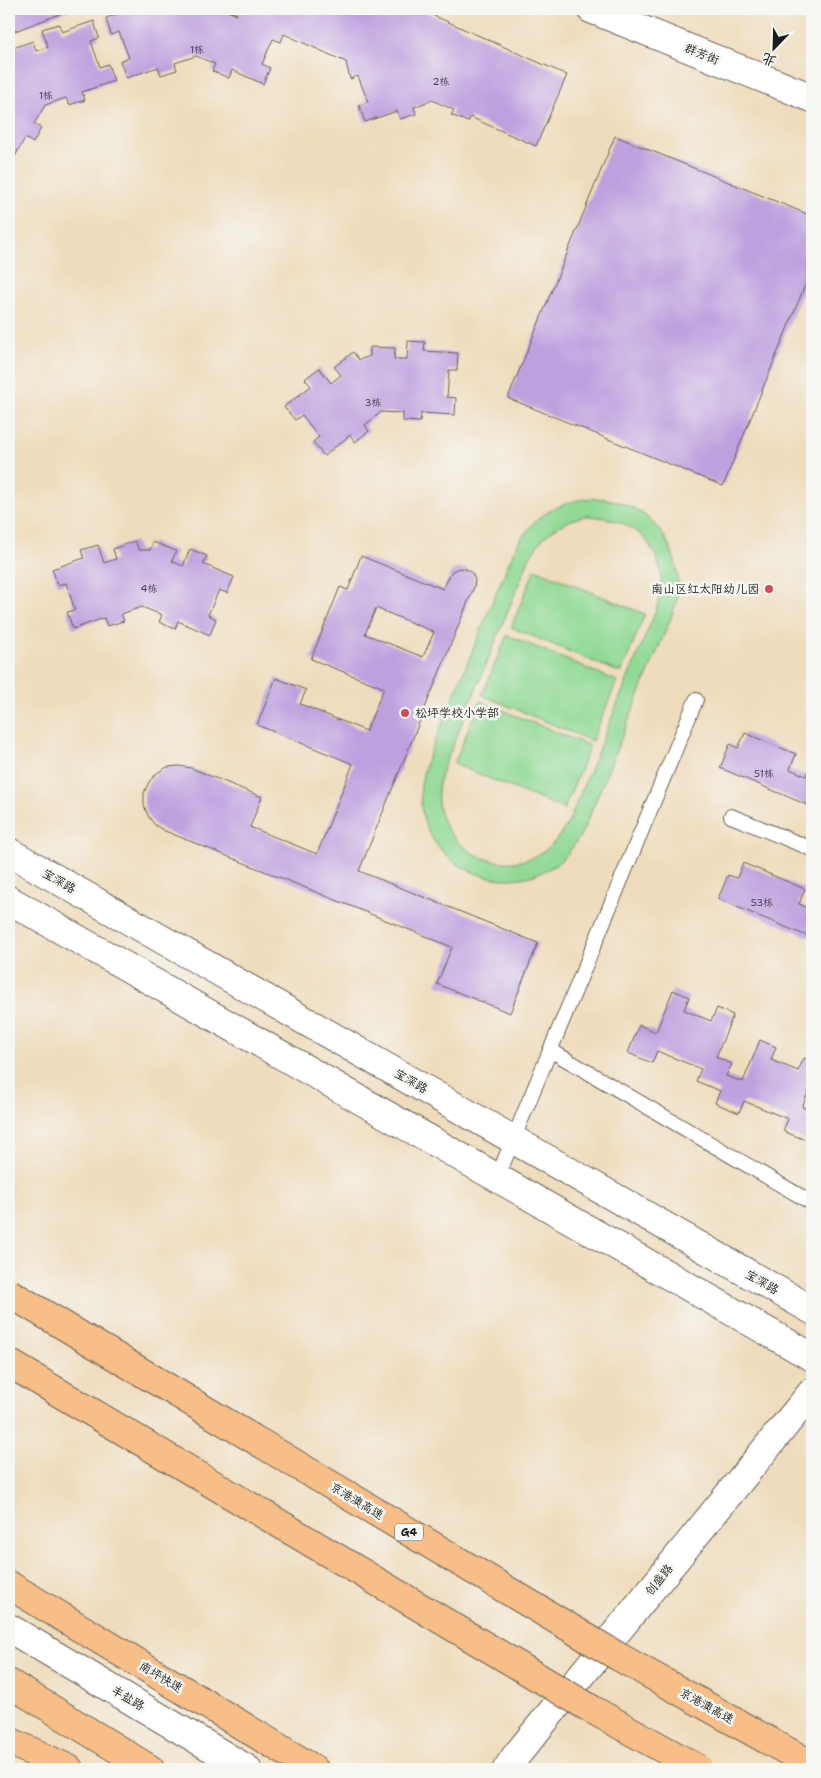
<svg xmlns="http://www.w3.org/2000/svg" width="821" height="1778" font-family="'Shantell Sans','LXGW WenKai TC',sans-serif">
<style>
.green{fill:#90d994;stroke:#567a58;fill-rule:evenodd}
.building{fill:#bea0df;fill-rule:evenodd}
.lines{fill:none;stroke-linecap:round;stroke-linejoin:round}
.service-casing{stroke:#665f54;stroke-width:16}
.minor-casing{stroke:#665f54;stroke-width:30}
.tertiary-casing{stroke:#665f54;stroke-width:30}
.trunk-casing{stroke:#665f54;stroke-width:30}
.service{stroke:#fff;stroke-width:14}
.minor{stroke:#fff;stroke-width:28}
.tertiary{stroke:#fff;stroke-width:28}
.trunk{stroke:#f7be87;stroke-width:28}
.motorway-bridge-casing{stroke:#665f54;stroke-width:30;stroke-linecap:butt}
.motorway-bridge{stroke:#f7be87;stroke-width:28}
.poi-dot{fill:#d1495b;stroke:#f6f6f2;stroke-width:2}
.labels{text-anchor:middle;stroke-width:5;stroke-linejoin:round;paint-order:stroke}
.number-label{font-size:10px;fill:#443d4d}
.shield{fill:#f6f6f2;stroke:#5d5d5c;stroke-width:1}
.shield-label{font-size:11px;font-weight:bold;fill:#1c1c1c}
.street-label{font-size:12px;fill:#1c1c1c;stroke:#f6f6f2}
.poi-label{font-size:12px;fill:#1c1c1c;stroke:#f6f6f2;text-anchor:end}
</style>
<rect width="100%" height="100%" fill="#f6f6f2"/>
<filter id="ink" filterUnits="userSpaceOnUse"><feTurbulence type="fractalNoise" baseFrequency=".02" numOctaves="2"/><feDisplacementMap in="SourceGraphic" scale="10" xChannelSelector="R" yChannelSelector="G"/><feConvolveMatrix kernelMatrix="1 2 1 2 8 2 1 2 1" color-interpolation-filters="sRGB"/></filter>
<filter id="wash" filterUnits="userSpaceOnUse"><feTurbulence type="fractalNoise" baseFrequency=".0096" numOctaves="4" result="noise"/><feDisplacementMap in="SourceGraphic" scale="20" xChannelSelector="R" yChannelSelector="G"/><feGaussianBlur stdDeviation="1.12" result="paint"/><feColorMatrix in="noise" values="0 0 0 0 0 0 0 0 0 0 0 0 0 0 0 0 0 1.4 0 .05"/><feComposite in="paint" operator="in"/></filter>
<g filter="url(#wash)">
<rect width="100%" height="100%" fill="#efdcbc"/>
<g class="green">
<path d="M582 499C589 499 597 498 605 499 652 506 681 546 678 593 678 600 674 608 672 615L584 829C577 841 570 853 559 862 545 873 526 879 509 879 466 880 425 849 421 805 419 790 422 777 426 763L514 550C533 518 547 508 582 499ZM584 516C622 516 655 534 661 575 662 587 659 598 656 610L569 821C563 831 557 841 548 848 507 881 445 853 438 803 437 791 439 780 443 769L530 557C544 533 557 524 584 516Z"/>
<path d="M535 569 645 614 621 673 511 627Z"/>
<path d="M507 635 617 681 592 741 482 695Z"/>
<path d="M480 701 590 746 564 809 454 764Z"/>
</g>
<g id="blocks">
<g class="building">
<path d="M9 9H73L15 31 9 44Z"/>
<path d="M133 9H156L157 12 165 9H226L225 10 237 15V14L226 9H419L567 75 536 146 470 117 468 122 451 115 454 110 432 100 414 107 416 114 400 119 397 111 365 122 359 105 368 102 358 76 350 79 346 62 284 34 281 42 273 39 262 64 270 68 263 84 232 70 229 78 212 71 215 64 196 56 175 63 177 70 161 75 158 67 126 78 120 61 129 58 119 32 111 35 106 18Z"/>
<path d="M94 21 99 38 91 41 100 67 108 64 114 81 82 92 85 100 69 105 66 98 45 105 34 124 41 128 33 143 25 138 9 167V62L13 58 10 49 33 41 36 51 48 47 42 29 59 24 62 32Z"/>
<path d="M615 136 812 216V268L723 486 508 398Z"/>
<path d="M408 341 425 342 424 351 458 353 457 370H449L447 397 456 398 455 415 421 413 420 422 403 421V413L381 412 365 425 369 431 355 442 350 435 324 456 313 442 319 437 302 415 295 420 284 407 311 386 305 379 319 368 331 383 341 375 334 367 353 352 359 360 370 356V347L395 348 394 359H407Z"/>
<path d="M135 541 139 550H150L153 542 176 551 172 561 183 566 190 549 207 556 203 564 234 577 227 593 219 590 208 615 216 619 210 635 178 621 175 629 159 622 162 615 142 607 121 614 124 621 107 626 104 618 73 629 67 612 75 610 66 583 58 585 52 569 84 558 81 550 98 545 104 563 116 559 113 549Z"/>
<path d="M361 556 443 589 452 571 459 568 466 569 472 573 475 580 474 587 359 871 538 943 510 1013 437 984 452 947 165 831 155 825 148 816 144 805V793L149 782 157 773 167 767 179 766 191 768 262 797 250 827 317 854 353 764 257 725 276 678 306 690 300 704 366 731 384 688 311 659 340 587 348 590ZM376 608 434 632 423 657 365 634Z"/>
<path d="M745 733 796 754 790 769 806 776 812 761V807L720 768 730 744 738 748Z"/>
<path d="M743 863 805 889 799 904 812 910V938L718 899 728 875 737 878Z"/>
<path d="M673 990 689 997 684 1010 711 1021 717 1008 733 1015 716 1057 732 1064 726 1076 743 1082 760 1040 776 1047 771 1060 798 1071 804 1058 812 1062V1084L802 1107 812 1111V1130L808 1141 783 1131 788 1119 744 1101 739 1113 715 1103 720 1091 696 1081 701 1069 657 1051 652 1063 628 1053 639 1025 656 1032Z"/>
</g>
</g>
</g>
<g filter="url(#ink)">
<use href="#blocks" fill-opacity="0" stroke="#665f54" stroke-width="1"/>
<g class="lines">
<g class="service-casing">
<g id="service">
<path d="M731 816 812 849"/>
<path d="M550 1050 812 1203"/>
<path d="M497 1178 696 700"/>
</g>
</g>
<g class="minor-casing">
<g id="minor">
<path d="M591 9 812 98"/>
<path d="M507 1769 515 1757 812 1392"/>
</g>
</g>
<g class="tertiary-casing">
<g id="tertiary">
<path d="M9 852 812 1310"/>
<path d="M9 900 812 1357"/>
<path d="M9 1628 247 1769"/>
</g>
</g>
<g class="trunk-casing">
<g id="trunk">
<path d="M9 1585 314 1769"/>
<path d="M9 1683 150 1769"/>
<path d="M9 1741 69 1769"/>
</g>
</g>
<use href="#service" class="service"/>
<use href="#minor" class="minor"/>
<use href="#tertiary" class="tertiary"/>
<use href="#trunk" class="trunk"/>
<g class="motorway-bridge-casing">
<g id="motorway-bridge">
<path d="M9 1293 619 1657 812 1765"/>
<path d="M9 1363 593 1710 699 1769"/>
</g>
</g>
<use href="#motorway-bridge" class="motorway-bridge"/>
</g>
</g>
<g class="poi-dot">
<circle cx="769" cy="589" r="5"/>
<circle cx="405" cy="713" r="5"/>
</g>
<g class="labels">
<g class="number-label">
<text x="197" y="53">1栋</text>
<text x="441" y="85">2栋</text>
<text x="46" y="99">1栋</text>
<text x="373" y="406">3栋</text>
<text x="149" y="592">4栋</text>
<text x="764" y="777">51栋</text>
<text x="762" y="906">53栋</text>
</g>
<rect class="shield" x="395" y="1523.5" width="28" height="17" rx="4"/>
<g class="shield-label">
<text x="409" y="1536">G4</text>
</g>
<g class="street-label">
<text transform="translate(702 54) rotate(22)" y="4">群芳街</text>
<text transform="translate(59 881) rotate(30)" y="4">宝深路</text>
<text transform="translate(411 1081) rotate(30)" y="4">宝深路</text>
<text transform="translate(762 1282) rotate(30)" y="4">宝深路</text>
<text transform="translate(357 1501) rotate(31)" y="4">京港澳高速</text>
<text transform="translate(659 1580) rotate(-51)" y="4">创盛路</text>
<text transform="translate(161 1677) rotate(31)" y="4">南坪快速</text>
<text transform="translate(128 1698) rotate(31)" y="4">丰盐路</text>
<text transform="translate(707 1706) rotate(29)" y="4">京港澳高速</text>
</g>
<g class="poi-label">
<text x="759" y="593">南山区红太阳幼儿园</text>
<text x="415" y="717" text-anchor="start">松坪学校小学部</text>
</g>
</g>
<rect width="821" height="1778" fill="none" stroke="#f6f6f2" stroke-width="30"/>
<g transform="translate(774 48) rotate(203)" stroke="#f6f6f2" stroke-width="4" paint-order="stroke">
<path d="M0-4L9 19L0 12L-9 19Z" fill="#1c1c1c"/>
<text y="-8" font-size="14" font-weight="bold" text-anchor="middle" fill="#1c1c1c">北</text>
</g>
</svg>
